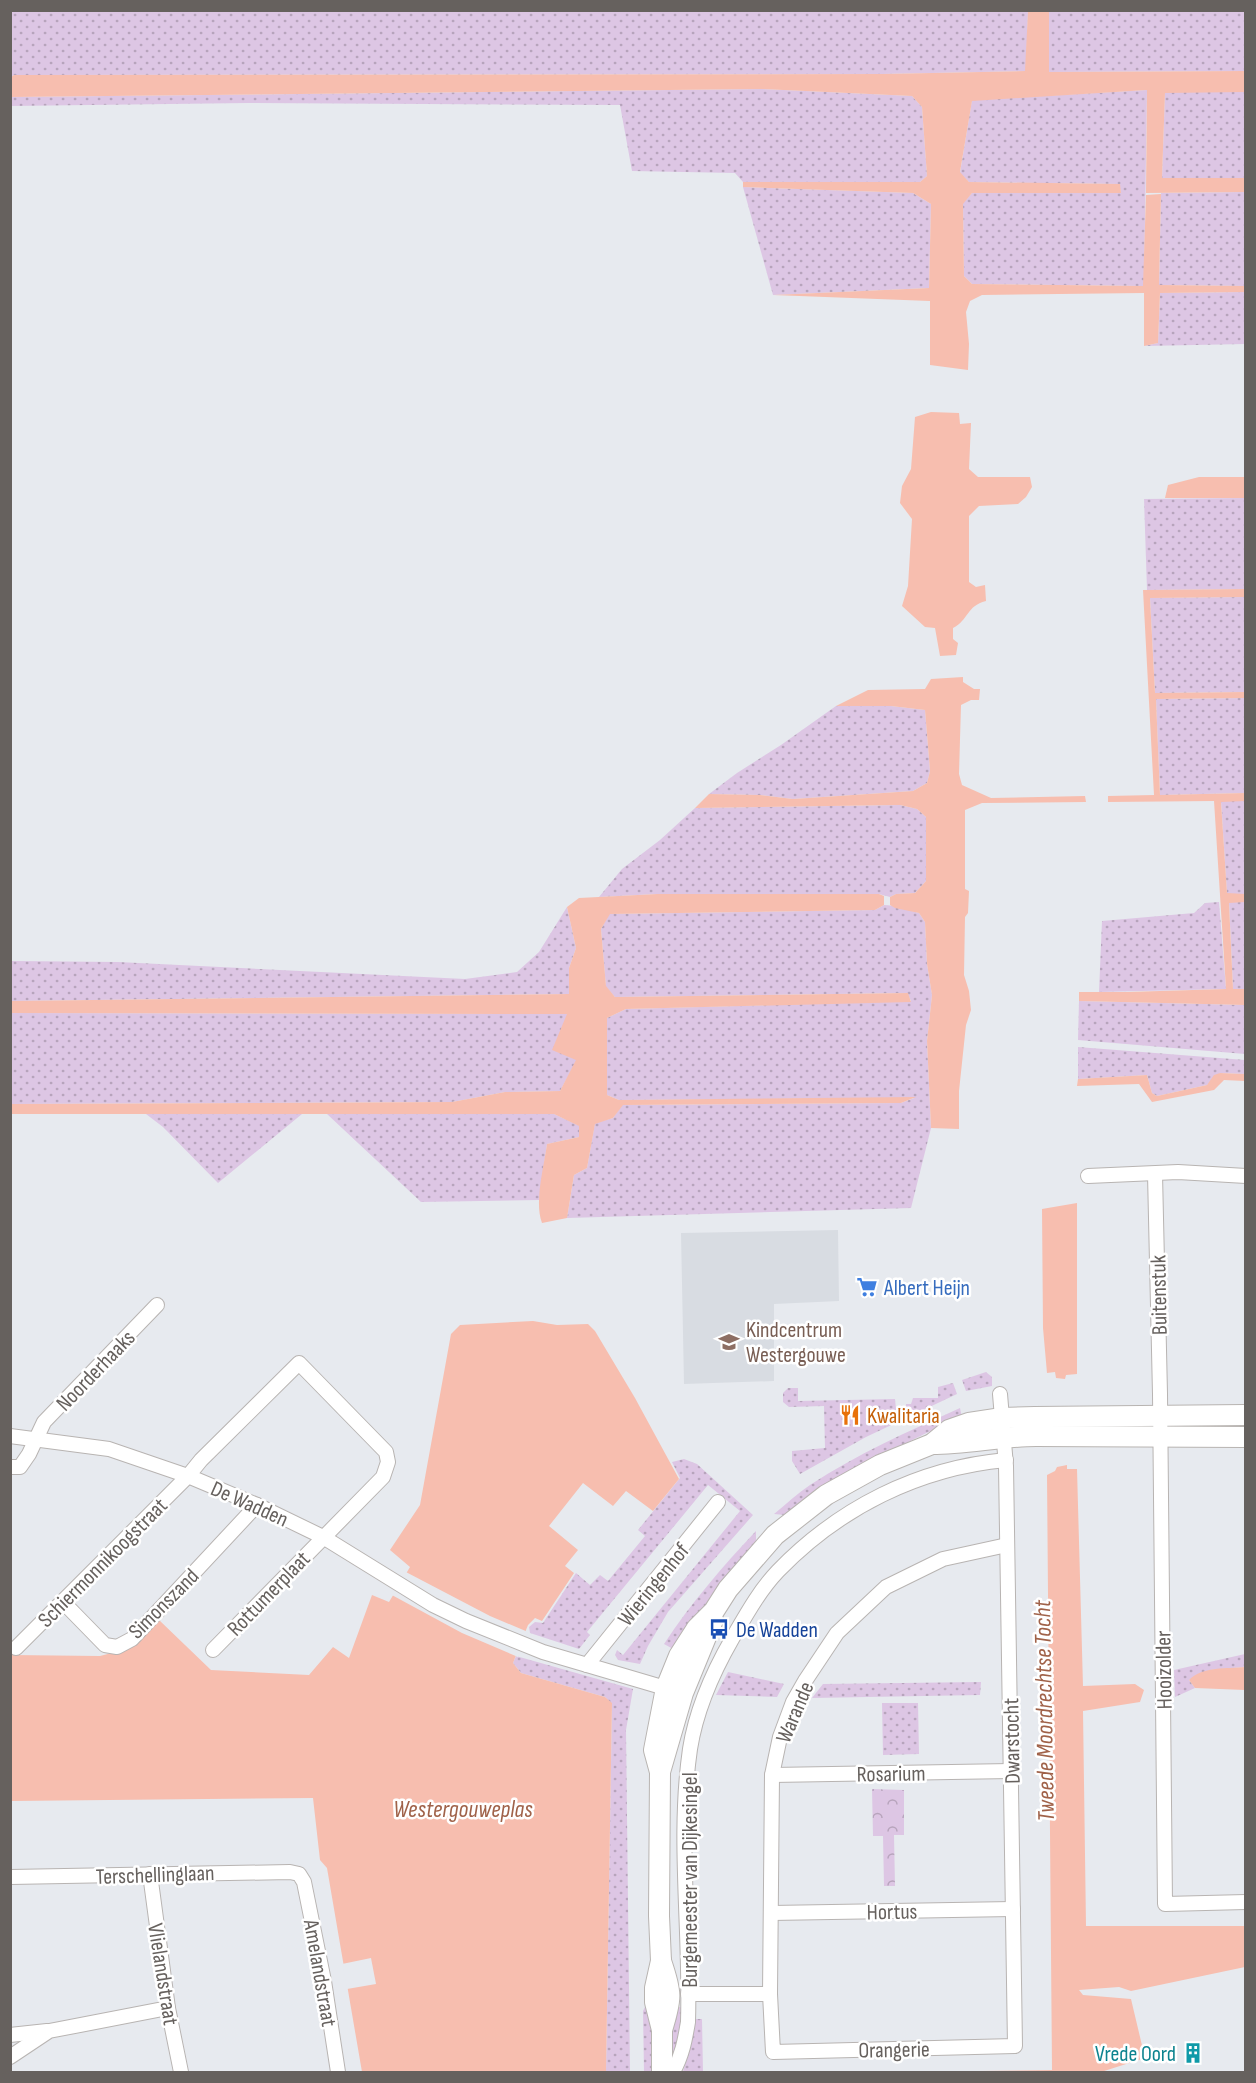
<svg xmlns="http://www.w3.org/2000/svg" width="1256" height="2083" font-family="'Sofia Sans Condensed',sans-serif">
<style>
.education{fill:#d8dce2}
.grass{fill:url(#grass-dots)}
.forest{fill:url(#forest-crowns)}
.water{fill:#f7beaf}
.pier{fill:#e7eaef}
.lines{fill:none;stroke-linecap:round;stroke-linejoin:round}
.street-casing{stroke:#b8b4b2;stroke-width:16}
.secondary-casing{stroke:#b8b4b1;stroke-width:22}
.street{stroke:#fff;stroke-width:14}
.secondary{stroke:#fff;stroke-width:20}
.labels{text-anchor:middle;stroke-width:5;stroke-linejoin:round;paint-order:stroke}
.shop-label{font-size:22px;fill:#366cbe;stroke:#fff;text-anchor:start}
.street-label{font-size:22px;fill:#66615e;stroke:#fff}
.education-label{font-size:22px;fill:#785e54;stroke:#fff;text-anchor:start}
.food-label{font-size:22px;fill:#c56008;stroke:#fff;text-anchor:start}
.transit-label{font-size:22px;fill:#164399;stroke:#fff;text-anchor:start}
.culture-label{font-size:22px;fill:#0d838f;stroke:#fff;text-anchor:end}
.water-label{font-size:24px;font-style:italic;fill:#a06249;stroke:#fff}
</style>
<defs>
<pattern id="grass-dots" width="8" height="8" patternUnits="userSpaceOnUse" patternTransform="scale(1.5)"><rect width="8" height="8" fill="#ddc6e4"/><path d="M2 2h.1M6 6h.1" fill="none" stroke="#b7a4bc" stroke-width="1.8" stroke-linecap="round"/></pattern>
<pattern id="forest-crowns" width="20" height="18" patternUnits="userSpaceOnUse" patternTransform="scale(1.5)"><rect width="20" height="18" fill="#ddc6e4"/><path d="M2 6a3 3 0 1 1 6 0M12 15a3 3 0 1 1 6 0" fill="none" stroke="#b7a4bc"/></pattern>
</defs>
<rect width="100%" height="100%" fill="#e7eaef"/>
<path class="education" d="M838 1230 839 1301 774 1304V1381L684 1384 681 1233Z"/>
<g class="grass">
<path d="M11 11H1028L1026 71 882 74 14 75 11 77Z"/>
<path d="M1049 11H1245V71L1049 72Z"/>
<path d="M762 89 912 96 922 107 927 176 920 182H743L735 173 632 171 620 105 248 103 11 106 10 97Z"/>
<path d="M1147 90 1144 286 972 284 964 276 963 203 972 193H1121L1119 184 969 182 960 173 972 100Z"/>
<path d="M1165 92H1245V178H1162Z"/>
<path d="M743 187 913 193 931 204 929 288 773 295Z"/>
<path d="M1245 192V286L1159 285 1161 193Z"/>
<path d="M1245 292V344L1144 346 1158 343 1160 293Z"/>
<path d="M1245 498V589L1147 590 1144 499Z"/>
<path d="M1245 597V692L1155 693 1150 598Z"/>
<path d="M1245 698V793L1160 795 1156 699Z"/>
<path d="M836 706H891L925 710 930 771 927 783 913 791 793 799 760 795 709 794 737 773 781 745Z"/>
<path d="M1221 801H1245V894H1227Z"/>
<path d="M900 805 917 809 926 817V881L915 893 896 894 890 897 879 894H657L599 897 622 869 660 840 695 808Z"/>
<path d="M1219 902 1226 989 1099 992 1102 921 1194 913 1205 903Z"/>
<path d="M1229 902H1245V989H1233Z"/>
<path d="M884 905C894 905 908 910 919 913L925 922 927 964 932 995 927 1041 931 1128 911 1208 567 1218 574 1175 587 1168 595 1123 613 1118 622 1105 901 1103 914 1098 619 1100 607 1095V1018L626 1009 911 1001 907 993 615 997 606 987 601 929 609 914 875 910Z"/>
<path d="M567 907 576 948 569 968 570 994 11 1001V961L118 962 465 979 517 972 539 952Z"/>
<path d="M1079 1001 1245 1005V1054L1078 1040Z"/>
<path d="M10 1013 568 1014 577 1060 560 1091 505 1092 452 1102 11 1104Z"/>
<path d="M1078 1047 1245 1060V1074L1220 1073 1207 1085 1157 1096 1152 1093 1147 1075 1078 1079Z"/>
<path d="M146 1114H302L218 1183 163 1127Z"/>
<path d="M327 1114H554L580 1126 579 1137 547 1144 539 1200 421 1202Z"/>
<path d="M986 1372 992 1377V1386L966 1391 962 1380Z"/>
<path d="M953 1383 957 1394 866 1437 800 1474 792 1461V1451L825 1448 824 1406 789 1407 783 1402V1393L788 1388H798V1401L895 1399 896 1409 906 1408V1404H911L913 1398H938V1387Z"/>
<path d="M960 1408 962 1418C900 1441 842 1481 785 1515L774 1514C786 1504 798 1493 810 1485 857 1454 909 1431 960 1408Z"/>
<path d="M684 1459 697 1464 753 1515 668 1612 648 1646 640 1664 618 1660 615 1655 617 1650 623 1655 740 1511 708 1485 587 1632 590 1635 579 1649 530 1633 529 1627 535 1622 543 1623 576 1573 590 1585 600 1575 608 1581 645 1536 638 1530 680 1478 672 1462Z"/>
<path d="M756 1531V1540L752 1548 675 1650 664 1644C691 1603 722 1567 756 1531Z"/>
<path d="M1245 1654V1667L1210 1670 1189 1680 1195 1688 1175 1697 1174 1670Z"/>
<path d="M516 1656 633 1689 626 1730 630 2072H606L612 1704 605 1697 521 1673 513 1663Z"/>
<path d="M728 1672 784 1684 777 1697 716 1695Z"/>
<path d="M981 1682 980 1695 812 1698 823 1684Z"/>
<path d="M882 1703H918L919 1754 883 1755Z"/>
<path d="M646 2005H650L653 2072H644L643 2011Z"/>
<path d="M675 2005 682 2008V2027L675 2060 671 2061Z"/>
<path d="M693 2019H702L703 2072H683L691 2042Z"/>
</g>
<path class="forest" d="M872 1789 904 1790V1835H894L895 1886H884L883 1836H873Z"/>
<g class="water">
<path d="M1028 11H1049V72L1245 71V92L1165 93 1162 178H1245V192L1146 193 1147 90 972 101 960 172 969 182 1120 184 1121 193H972L963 204 964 276 972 284 1143 286 1146 195 1161 194 1159 285 1245 286 1246 292 1160 293 1158 343 1144 346V293L982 295 970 301 966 312 969 344 968 370 930 365V301L773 295 929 288 931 204 913 193 743 187V182H920L927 176 922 107 912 96 762 89 11 97V77L14 75 882 74 1025 71Z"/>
<path d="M931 412 959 413 960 424 971 423 969 469 978 477H1030L1032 487 1026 497 1018 504 979 506 969 516V582L976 587 985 585 986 601C966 606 969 620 953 628V639L958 643 956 655 940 656 935 628 925 627 902 606 908 586 912 519 900 503 902 486 911 469 915 417Z"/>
<path d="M1199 477H1245V498H1165L1168 485Z"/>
<path d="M1245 589V597L1150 598 1155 693 1245 692V698L1156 699 1160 795 1245 793V801L1221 802 1227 893 1245 894V902L1229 903 1233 989H1245V1005L1079 1001V992H1127L1226 989 1214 801 1108 802V796L1154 795 1143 590Z"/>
<path d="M963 677V682L974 689H980L979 700H971L961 705 959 774 962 785 991 798 1085 796 1086 802 982 803 965 810V889L969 891 968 913 965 917 964 975 969 991 971 1010 966 1025 959 1091V1129L931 1128 927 1041 932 995 927 964 925 922 919 913 895 908 890 905V897L896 894 915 893 926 881V817L917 809 900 805 695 808 709 794 760 795 793 799 913 791 927 783 930 771 925 710 891 706H836L868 690 925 689 931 679Z"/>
<path d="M657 894H879L884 896V905L875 910 610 914 601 929 606 986 615 997 908 993 911 1002 626 1009 607 1018V1095L619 1100 916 1097 901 1103 623 1105 613 1118 595 1124 587 1168 574 1175 567 1218 542 1223C534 1202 544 1167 547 1144L579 1137V1126L554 1114H11V1104L452 1102 505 1092 560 1091 576 1060 552 1050 567 1014 11 1013V1001L569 994V968L576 948 567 907 579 898Z"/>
<path d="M1220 1073 1245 1074V1081L1224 1080 1214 1090 1152 1102 1139 1084 1077 1086 1078 1079 1147 1075 1152 1093 1157 1096 1207 1085 1214 1075Z"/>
<path d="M1077 1203V1374L1066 1375 1065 1379 1056 1378 1055 1372 1047 1373 1043 1328 1042 1209Z"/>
<path d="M533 1321 557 1325 588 1324 595 1331 635 1398 679 1479 653 1511 626 1491 613 1506 583 1483 549 1526 578 1550 565 1566 574 1573 542 1621 535 1618 528 1625 513 1663 521 1673 605 1697 612 1703 606 2072H362L327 1868 320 1860 313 1798 11 1801 10 1655 100 1656 131 1648 159 1620 211 1670 309 1675 333 1647 349 1658 372 1595 389 1602 410 1567 390 1550 420 1505 451 1334 460 1325Z"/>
<path d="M1067 1465V1469H1077L1083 1686 1135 1684 1144 1690 1140 1702 1083 1711 1086 1926H1245V1967L1131 1991 1119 1987 1079 1990 1083 1995 1131 1999 1145 2058 1101 2072H899L1052 2070 1047 1475 1055 1471 1057 1467Z"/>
<path d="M1245 1667V1690L1195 1688 1189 1680C1203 1666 1227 1669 1245 1667Z"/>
</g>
<g class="pier">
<path d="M404 1571 490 1616 528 1632 518 1657 462 1633 390 1594Z"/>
<path d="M371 1958 376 1984 347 1989 342 1964Z"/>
</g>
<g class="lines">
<g class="street-casing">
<g id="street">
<path d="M1155 1174 1160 1394 1165 1904 1246 1902"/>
<path d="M1088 1176 1178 1172 1246 1176"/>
<path d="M10 1436 109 1449 188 1476 257 1505 323 1537 433 1605 466 1621 543 1652 672 1690"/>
<path d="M10 1467H20L29 1454 44 1422 157 1305"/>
<path d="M63 1602 105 1645 117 1647 132 1639 257 1505"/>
<path d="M16 1648 188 1476 201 1460 299 1363 386 1452 388 1462 383 1477 213 1650"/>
<path d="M587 1665 718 1502"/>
<path d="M772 1775 1011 1771"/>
<path d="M150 1874 168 2008 181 2072"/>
<path d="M10 1877 290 1872 299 1874 304 1882 324 1981 338 2072"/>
<path d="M771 1913 1013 1909"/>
<path d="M688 1994H770L773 2052 1015 2046 1006 1466 1000 1394"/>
<path d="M770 1994 772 1775 780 1737 793 1702 805 1681 837 1633 886 1587 943 1559 1007 1545"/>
<path d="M10 2035 47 2031"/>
<path d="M10 2057 49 2031 168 2008"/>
<path d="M673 2072C682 2056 685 2040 688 2022 691 1931 677 1839 690 1749 696 1711 713 1672 732 1639 746 1615 759 1591 778 1571 839 1508 918 1468 1006 1460"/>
</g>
</g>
<g class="secondary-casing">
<g id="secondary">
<path d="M932 1444C967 1444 1001 1436 1036 1436L1246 1437"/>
<path d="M660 1772 654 1750 666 1688 679 1656 697 1628 714 1611 728 1589 775 1535 826 1495 880 1465 932 1444 949 1430 969 1423 1002 1418 1035 1417 1246 1415"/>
<path d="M661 1961C672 1993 672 1998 662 2030"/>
<path d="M662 2072V2030L655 2002V1988L661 1961 659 1916 660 1772 683 1693 713 1620"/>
</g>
</g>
<use href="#street" class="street"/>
<use href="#secondary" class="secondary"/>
</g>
<defs>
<g id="supermarket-bare" transform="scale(1.62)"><path d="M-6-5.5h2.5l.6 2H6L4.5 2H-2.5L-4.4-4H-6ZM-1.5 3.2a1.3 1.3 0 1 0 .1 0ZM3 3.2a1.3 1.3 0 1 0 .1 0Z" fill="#3f7fe0" stroke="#fff" stroke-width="2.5" paint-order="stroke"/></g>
<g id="school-bare" transform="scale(1.62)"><path d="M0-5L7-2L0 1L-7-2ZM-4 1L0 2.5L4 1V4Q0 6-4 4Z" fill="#8d6e63" stroke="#fff" stroke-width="2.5" paint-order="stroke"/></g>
<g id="restaurant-bare" transform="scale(1.62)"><path d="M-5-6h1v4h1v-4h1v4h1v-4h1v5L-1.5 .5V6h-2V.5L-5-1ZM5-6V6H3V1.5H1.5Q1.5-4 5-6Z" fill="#e8710a" stroke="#fff" stroke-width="2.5" paint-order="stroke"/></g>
<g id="bus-bare" transform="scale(1.62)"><path d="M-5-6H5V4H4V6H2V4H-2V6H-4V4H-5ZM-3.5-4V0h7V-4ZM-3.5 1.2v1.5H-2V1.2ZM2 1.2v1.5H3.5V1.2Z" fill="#1a4fb4" stroke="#fff" stroke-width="2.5" paint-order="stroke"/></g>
<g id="building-bare" transform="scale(1.62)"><path d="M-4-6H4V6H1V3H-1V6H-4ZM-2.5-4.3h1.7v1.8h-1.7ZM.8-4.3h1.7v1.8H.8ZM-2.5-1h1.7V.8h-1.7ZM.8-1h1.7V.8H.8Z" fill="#0f9aa8" stroke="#fff" stroke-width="2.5" paint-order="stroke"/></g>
</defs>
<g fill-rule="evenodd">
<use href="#supermarket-bare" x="867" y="1287"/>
<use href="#school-bare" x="729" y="1342"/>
<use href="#restaurant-bare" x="850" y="1415"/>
<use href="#bus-bare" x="719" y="1629"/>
<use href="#building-bare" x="1193" y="2053"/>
</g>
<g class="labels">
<g class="shop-label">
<text x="884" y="1295">Albert Heijn</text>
</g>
<g class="street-label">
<text transform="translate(1158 1295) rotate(-91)" y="8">Buitenstuk</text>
<text transform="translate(95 1370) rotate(-46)" y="8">Noorderhaaks</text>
<text transform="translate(250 1503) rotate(24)" y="8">De Wadden</text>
<text transform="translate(102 1562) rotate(-45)" y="8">Schiermonnikoogstraat</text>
<text transform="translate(653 1584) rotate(-51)" y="8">Wieringenhof</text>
<text transform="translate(268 1593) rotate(-46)" y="8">Rottumerplaat</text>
<text transform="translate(163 1603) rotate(-45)" y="8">Simonszand</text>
<text transform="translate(1163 1670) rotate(-91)" y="8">Hooizolder</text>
<text transform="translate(794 1712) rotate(-67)" y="8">Warande</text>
<text transform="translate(1011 1741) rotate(-91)" y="8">Dwarstocht</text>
<text transform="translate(891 1773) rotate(-1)" y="8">Rosarium</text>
<text transform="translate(155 1874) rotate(-2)" y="8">Terschellinglaan</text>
<text transform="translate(689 1880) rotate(-90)" y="8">Burgemeester van Dijkesingel</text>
<text transform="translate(892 1911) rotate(-1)" y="8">Hortus</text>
<text transform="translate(321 1973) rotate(80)" y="8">Amelandstraat</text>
<text transform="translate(164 1974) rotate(81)" y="8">Vlielandstraat</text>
<text transform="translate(894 2049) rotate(-1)" y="8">Orangerie</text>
</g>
<g class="education-label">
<text x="746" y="1337">Kindcentrum<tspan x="746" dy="25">Westergouwe</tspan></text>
</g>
<g class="food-label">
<text x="867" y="1423">Kwalitaria</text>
</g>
<g class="transit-label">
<text x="736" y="1637">De Wadden</text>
</g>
<g class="culture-label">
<text x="1176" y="2061">Vrede Oord</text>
</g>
<g class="water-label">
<text transform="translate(1044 1711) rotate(-91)" y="8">Tweede Moordrechtse Tocht</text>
<text x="463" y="1817">Westergouweplas</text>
</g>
</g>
<rect width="1256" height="2083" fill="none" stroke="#66615e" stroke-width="24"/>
</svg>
